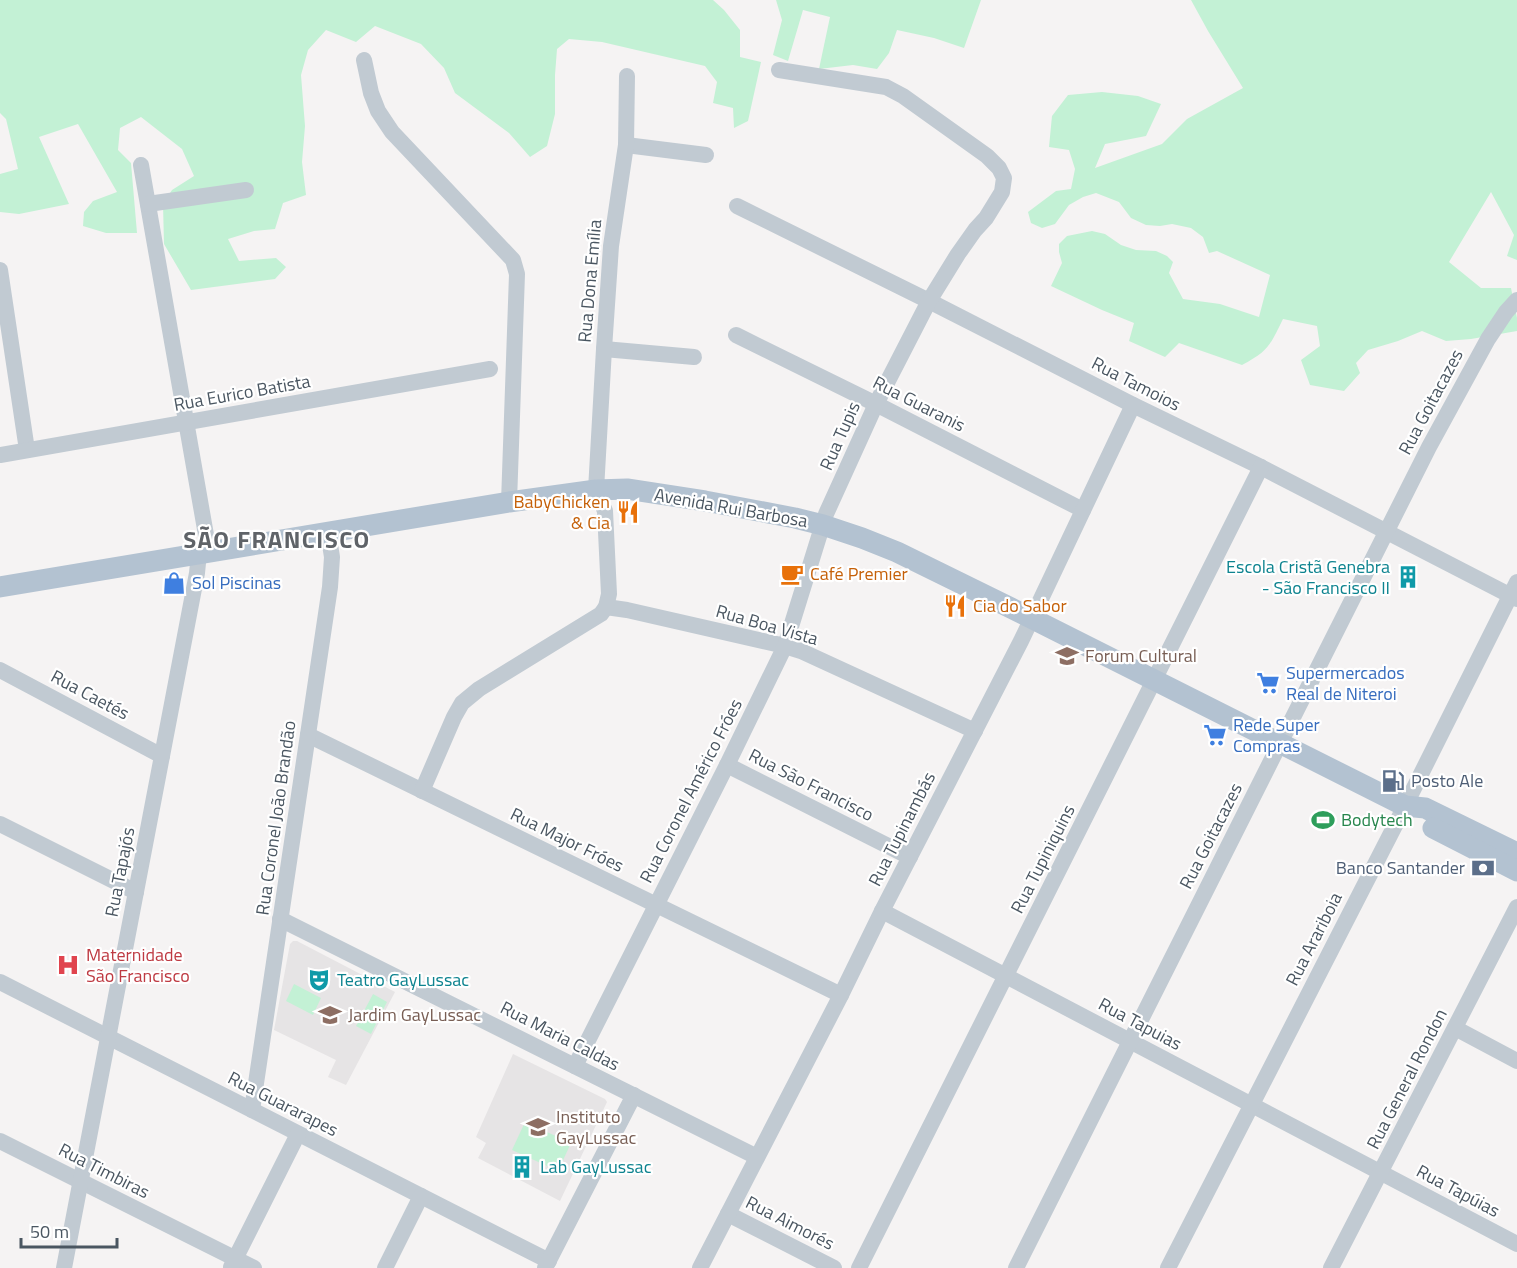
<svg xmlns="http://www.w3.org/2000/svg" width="1517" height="1268" font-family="'Titillium Web',sans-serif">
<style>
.education{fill:#e6e4e5}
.green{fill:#c3f1d5}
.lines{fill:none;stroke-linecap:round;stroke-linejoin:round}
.minor{stroke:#c1cad2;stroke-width:16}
.major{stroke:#b3c2d1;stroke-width:21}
.labels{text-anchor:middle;stroke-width:4.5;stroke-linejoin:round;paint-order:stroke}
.street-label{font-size:18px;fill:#4a5661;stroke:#fff}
.food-label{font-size:18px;fill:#c56008;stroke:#fff;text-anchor:start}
.culture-label{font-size:18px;fill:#0d838f;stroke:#fff;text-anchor:start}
.shop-label{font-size:18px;fill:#366cbe;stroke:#fff;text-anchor:start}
.education-label{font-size:18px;fill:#785e54;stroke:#fff;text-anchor:start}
.service-label{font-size:18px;fill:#4e5e75;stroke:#fff;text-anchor:start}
.leisure-label{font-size:18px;fill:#27864d;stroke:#fff;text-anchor:start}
.health-label{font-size:18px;fill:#be3a42;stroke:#fff;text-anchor:start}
.district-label{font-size:24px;font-weight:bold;letter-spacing:1.5px;fill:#5f6368;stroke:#fff}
</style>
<rect width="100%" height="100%" fill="#f5f3f3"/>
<g class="education">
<path d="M293 941H297L395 992 346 1085 328 1077 336 1060 274 1030 290 944Z"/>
<path d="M513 1054 605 1099 607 1102 560 1201 478 1158 486 1143 476 1137Z"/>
</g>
<g class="green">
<path d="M0 0H713L724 10 740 30V57L761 62 748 121 734 128 733 108 713 103 717 82 705 66 602 42 569 39 557 49 555 75V114L547 146 530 157 509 133 455 93 444 68 421 44 375 26 356 42 326 30 308 50 301 75 305 126 302 162 306 195 283 203 275 229 254 231 228 239 239 261 276 258 286 267 275 279 191 290 164 244 163 204 172 190 194 176 182 149 141 117 120 128 118 150 131 163 137 233H106L83 226 84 212 93 201 117 192 78 124 39 137 69 204 19 214 0 212V174L18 169 6 119 0 113Z"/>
<path d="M776 0H981L964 48 934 38 897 30 889 53 877 69 853 65 819 69 830 17 803 10 788 61 773 55 782 20Z"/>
<path d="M1191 0H1517V260L1507 256 1514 235 1491 192 1449 262 1481 288H1511L1517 318V331L1471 339 1446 341 1422 331 1398 341 1368 350 1356 363 1360 373 1344 391 1310 385 1301 360 1320 346 1317 326 1283 319C1270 345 1269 351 1242 365L1179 343 1165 357 1129 341 1134 323 1102 310 1051 286 1062 263 1059 252V244L1067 236 1092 231 1105 234 1121 245 1136 250 1156 251 1167 256 1173 262 1169 273 1183 299 1220 304 1259 317 1270 275 1217 251 1209 253 1203 237 1191 228 1172 224 1160 226 1146 225 1131 218 1119 202 1096 193 1083 197 1069 205 1055 224 1042 228 1031 223 1028 212 1056 191 1071 189 1075 169 1069 150 1049 147 1052 116 1068 95 1102 92 1138 96 1161 104 1146 136 1105 144 1095 168 1162 144 1187 119 1243 88 1208 31Z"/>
<path d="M294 984 321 998 313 1015 286 1001Z"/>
<path d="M373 994 387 1002 371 1034 356 1026Z"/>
<path d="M525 1122 571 1143 558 1171 512 1150Z"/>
</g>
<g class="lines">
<g class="minor">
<path d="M364 60 371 93 378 111 392 132 513 260 517 274 509 502"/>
<path d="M626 145 706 155"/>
<path d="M141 165 209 552"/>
<path d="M148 204 246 190"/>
<path d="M737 206 929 301 1133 405 1261 467 1517 599"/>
<path d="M0 270 27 450"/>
<path d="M736 335 876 404 1083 510"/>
<path d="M604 349 694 357"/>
<path d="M0 455 490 369"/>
<path d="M606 607 627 610 785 646 801 651 975 731"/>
<path d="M0 670 162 756"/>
<path d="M308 735 841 995"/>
<path d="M727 765 910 857"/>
<path d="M422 791 454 717 462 703 479 689 601 614 606 607 609 594 605 511 596 490 604 349 611 246 626 145 627 76"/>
<path d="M0 824 136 892"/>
<path d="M882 911 1517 1244"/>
<path d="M280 919 757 1157"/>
<path d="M0 982 549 1261"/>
<path d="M1455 1028 1517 1061"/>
<path d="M575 1066 727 765 785 646 826 514 876 404 929 301 958 254 975 230 986 218 1002 192 1004 178 999 168 987 156 903 96 886 87 779 70"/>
<path d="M252 1110 330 587 332 557 328 532"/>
<path d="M0 1141 254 1268"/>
<path d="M728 1214 834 1268"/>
<path d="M231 1267 298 1134"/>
<path d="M64 1268 197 573 199 553"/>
<path d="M385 1268 421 1196"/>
<path d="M545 1268 634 1095"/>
<path d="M700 1268 841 995 882 911 1021 641 1133 405"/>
<path d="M859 1268 1261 467"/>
<path d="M1016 1268 1429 447 1488 339 1506 312 1517 300"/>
<path d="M1168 1268 1405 806 1517 582"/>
<path d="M1331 1268 1517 907"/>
</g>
<g class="major">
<path d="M0 587 509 502 596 490 627 489 705 501 795 518 823 525 862 538 897 552 1011 608 1405 806 1425 808 1517 853"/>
<path d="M1433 828 1517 871"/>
</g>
</g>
<defs>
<g id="restaurant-bare" transform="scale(1.8)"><path d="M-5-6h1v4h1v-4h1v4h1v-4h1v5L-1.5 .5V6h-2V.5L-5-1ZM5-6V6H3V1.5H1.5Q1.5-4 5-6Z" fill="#e8710a" stroke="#fff" stroke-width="2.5" paint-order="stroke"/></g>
<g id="cafe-bare" transform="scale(1.8)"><path d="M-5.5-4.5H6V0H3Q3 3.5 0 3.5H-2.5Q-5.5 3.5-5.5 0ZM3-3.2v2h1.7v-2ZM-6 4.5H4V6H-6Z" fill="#e8710a" stroke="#fff" stroke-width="2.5" paint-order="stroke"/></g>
<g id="building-bare" transform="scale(1.8)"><path d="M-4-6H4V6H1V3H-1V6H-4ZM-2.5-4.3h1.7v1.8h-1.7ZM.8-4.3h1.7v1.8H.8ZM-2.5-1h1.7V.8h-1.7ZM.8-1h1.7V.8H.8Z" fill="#0f9aa8" stroke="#fff" stroke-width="2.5" paint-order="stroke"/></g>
<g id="shop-bare" transform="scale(1.8)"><path d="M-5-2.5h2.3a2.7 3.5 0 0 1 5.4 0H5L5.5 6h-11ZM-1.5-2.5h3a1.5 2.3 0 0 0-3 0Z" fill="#3f7fe0" stroke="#fff" stroke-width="2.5" paint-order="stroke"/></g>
<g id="school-bare" transform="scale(1.8)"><path d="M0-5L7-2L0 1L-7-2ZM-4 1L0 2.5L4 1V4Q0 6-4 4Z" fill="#8d6e63" stroke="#fff" stroke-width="2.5" paint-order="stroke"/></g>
<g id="supermarket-bare" transform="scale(1.8)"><path d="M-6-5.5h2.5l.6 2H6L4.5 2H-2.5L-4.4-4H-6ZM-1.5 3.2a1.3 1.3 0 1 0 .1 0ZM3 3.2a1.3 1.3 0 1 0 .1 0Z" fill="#3f7fe0" stroke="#fff" stroke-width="2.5" paint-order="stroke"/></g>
<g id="fuel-bare" transform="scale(1.8)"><path d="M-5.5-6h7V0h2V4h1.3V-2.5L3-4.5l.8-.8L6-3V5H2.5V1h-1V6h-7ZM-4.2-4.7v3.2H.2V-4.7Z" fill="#5c6f8a" stroke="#fff" stroke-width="2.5" paint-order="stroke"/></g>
<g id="stadium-bare" transform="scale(1.8)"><path d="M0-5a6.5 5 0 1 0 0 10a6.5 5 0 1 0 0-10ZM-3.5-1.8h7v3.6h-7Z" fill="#2e9e5b" stroke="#fff" stroke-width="2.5" paint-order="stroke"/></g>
<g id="bank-bare" transform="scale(1.8)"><path d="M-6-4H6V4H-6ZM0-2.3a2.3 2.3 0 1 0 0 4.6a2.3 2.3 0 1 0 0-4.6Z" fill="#5c6f8a" stroke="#fff" stroke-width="2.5" paint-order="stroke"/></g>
<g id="hospital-bare" transform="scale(1.8)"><path d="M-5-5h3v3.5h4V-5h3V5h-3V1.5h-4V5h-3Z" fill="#e0444e" stroke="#fff" stroke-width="2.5" paint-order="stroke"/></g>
<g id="theatre-bare" transform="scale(1.8)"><path d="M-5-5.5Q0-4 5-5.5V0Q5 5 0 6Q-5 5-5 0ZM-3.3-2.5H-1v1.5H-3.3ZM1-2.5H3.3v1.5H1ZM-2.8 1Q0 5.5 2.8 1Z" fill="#0f9aa8" stroke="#fff" stroke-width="2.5" paint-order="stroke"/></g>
</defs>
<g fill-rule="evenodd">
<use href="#restaurant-bare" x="628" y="512"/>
<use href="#cafe-bare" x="792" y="574"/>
<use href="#building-bare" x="1408" y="577"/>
<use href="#shop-bare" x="174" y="583"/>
<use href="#restaurant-bare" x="955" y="606"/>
<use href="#school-bare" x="1067" y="656"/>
<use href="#supermarket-bare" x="1268" y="683"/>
<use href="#supermarket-bare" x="1215" y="735"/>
<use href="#fuel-bare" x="1393" y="781"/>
<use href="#stadium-bare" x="1323" y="820"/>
<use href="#bank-bare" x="1483" y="868"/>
<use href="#hospital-bare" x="68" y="965"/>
<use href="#theatre-bare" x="319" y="980"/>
<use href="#school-bare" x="330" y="1015"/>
<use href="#school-bare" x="538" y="1127"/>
<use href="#building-bare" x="522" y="1167"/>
</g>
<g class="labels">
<g class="street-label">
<text transform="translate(590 281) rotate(-85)" y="6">Rua Dona Emília</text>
<text transform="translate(1136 384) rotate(27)" y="6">Rua Tamoios</text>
<text transform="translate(242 393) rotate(-10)" y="6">Rua Eurico Batista</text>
<text transform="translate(1431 402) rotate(-62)" y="6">Rua Goitacazes</text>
<text transform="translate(919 404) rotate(27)" y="6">Rua Guaranis</text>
<text transform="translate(840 436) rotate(-66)" y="6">Rua Tupis</text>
<text transform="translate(731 508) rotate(10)" y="6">Avenida Rui Barbosa</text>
<text transform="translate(767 625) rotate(16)" y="6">Rua Boa Vista</text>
<text transform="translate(90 695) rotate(28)" y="6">Rua Caetés</text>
<text transform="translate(811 785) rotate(27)" y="6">Rua São Francisco</text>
<text transform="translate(691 791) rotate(-63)" y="6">Rua Coronel Américo Fróes</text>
<text transform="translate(276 818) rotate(-82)" y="6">Rua Coronel João Brandão</text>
<text transform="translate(902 829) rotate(-63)" y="6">Rua Tupinambás</text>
<text transform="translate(1211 836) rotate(-63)" y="6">Rua Goitacazes</text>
<text transform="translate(567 840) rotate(26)" y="6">Rua Major Fróes</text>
<text transform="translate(1043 859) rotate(-63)" y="6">Rua Tupiniquins</text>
<text transform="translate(120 872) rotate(-79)" y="6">Rua Tapajós</text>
<text transform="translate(1314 939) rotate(-63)" y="6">Rua Arariboia</text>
<text transform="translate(1140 1024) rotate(28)" y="6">Rua Tapuias</text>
<text transform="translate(560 1036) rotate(27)" y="6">Rua Maria Caldas</text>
<text transform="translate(1407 1079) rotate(-63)" y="6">Rua General Rondon</text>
<text transform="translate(283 1104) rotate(27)" y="6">Rua Guararapes</text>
<text transform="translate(104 1171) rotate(27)" y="6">Rua Timbiras</text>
<text transform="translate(1458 1191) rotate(28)" y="6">Rua Tapúias</text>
<text transform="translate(790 1223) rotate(27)" y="6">Rua Aimorés</text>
</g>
<g class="food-label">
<text x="610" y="508" text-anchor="end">BabyChicken<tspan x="610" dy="21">&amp; Cia</tspan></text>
<text x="810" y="580">Café Premier</text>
<text x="973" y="612">Cia do Sabor</text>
</g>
<g class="culture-label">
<text x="1390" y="573" text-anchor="end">Escola Cristã Genebra<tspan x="1390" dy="21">- São Francisco II</tspan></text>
<text x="337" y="986">Teatro GayLussac</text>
<text x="540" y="1173">Lab GayLussac</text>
</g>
<g class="shop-label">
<text x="192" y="589">Sol Piscinas</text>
<text x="1286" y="679">Supermercados<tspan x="1286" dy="21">Real de Niteroi</tspan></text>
<text x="1233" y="731">Rede Super<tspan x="1233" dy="21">Compras</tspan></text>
</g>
<g class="education-label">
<text x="1085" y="662">Forum Cultural</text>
<text x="348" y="1021">Jardim GayLussac</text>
<text x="556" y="1123">Instituto<tspan x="556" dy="21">GayLussac</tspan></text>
</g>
<g class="service-label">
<text x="1411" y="787">Posto Ale</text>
<text x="1465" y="874" text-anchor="end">Banco Santander</text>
</g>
<g class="leisure-label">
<text x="1341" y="826">Bodytech</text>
</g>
<g class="health-label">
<text x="86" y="961">Maternidade<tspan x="86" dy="21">São Francisco</tspan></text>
</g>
<g class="district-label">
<text x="277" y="548">SÃO FRANCISCO</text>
</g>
</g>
<path d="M21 1238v9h96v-9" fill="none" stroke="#4a5661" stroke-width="3"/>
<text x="30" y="1238" font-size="18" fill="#4a5661" stroke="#ffffff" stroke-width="4.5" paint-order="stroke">50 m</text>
</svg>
